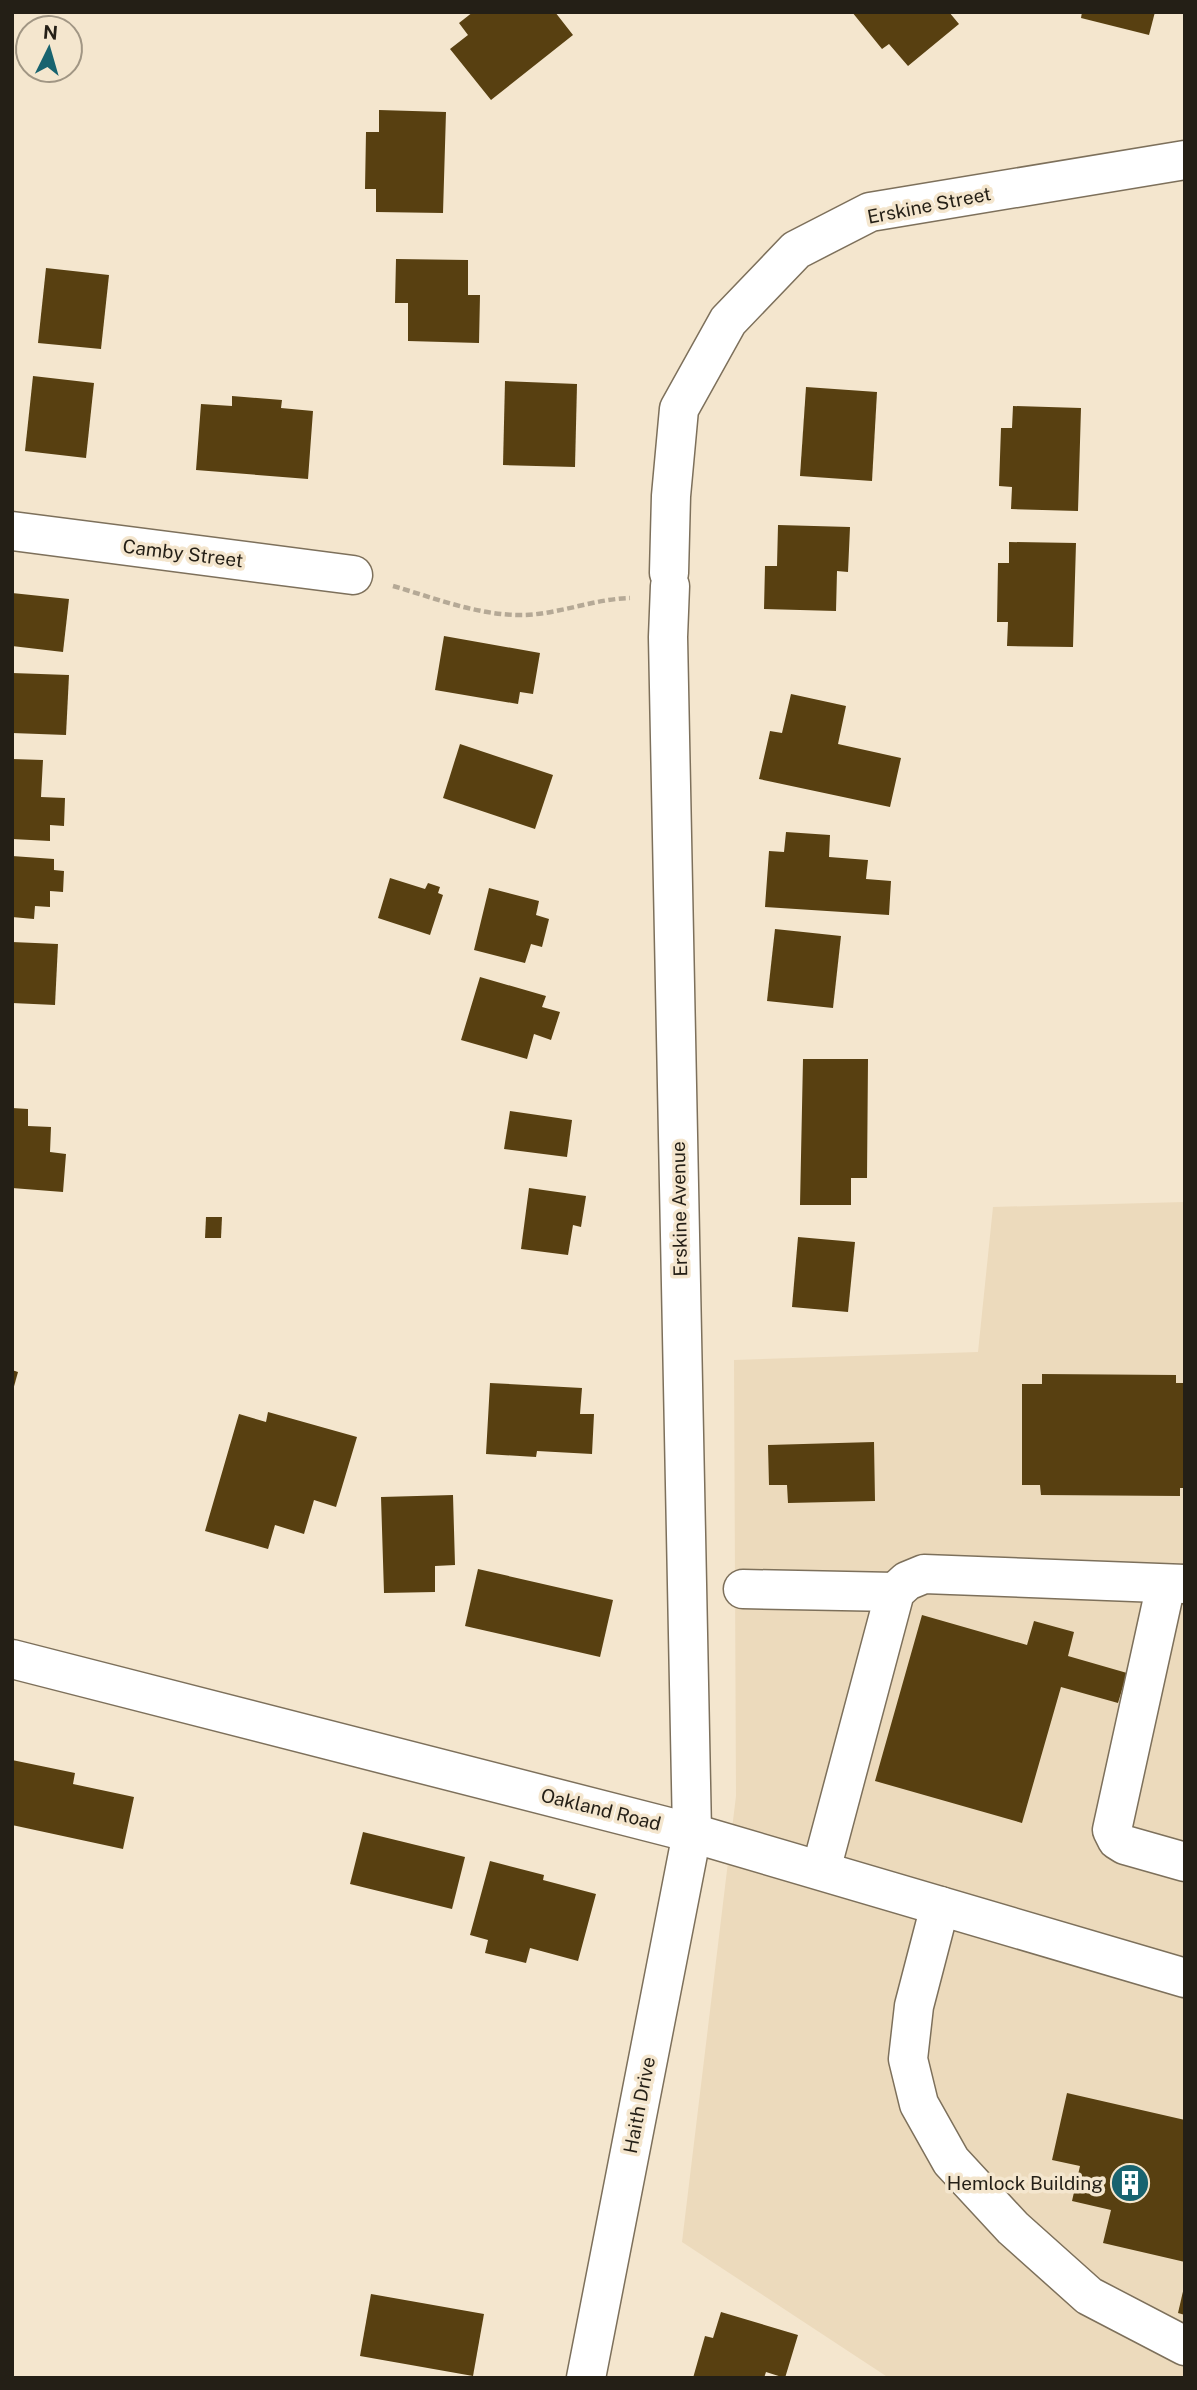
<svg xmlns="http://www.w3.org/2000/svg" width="1197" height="2390" font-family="'Public Sans',sans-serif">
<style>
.built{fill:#ecdabc}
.building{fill:#584011}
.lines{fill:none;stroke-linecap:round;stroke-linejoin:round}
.minor-casing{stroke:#7d705b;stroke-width:41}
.path{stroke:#b5a996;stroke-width:4.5;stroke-dasharray:7 3.5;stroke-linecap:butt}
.minor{stroke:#fff;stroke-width:38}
.labels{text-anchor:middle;stroke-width:7;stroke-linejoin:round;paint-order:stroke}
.street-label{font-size:19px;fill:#241f16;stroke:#f4e6ce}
.poi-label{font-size:19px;fill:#241f16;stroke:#f4e6ce;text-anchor:end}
</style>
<rect width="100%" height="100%" fill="#f4e6ce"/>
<path class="built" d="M1185 1202V2378H889L682 2242 736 1796 734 1360 978 1352 993 1207Z"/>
<g class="building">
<path d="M473 12H555L573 35 491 100 450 49 468 35 459 23Z"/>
<path d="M852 12H949L959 24 908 66 889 44 882 49Z"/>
<path d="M1082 12H1155L1149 35 1081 18Z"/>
<path d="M379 110 446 112 443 213 376 212V189H365L366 132H379Z"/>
<path d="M396 259 468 260V295H480L479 343 408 341V303H395Z"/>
<path d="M46 268 109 275 101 349 38 343Z"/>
<path d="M33 376 94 383 86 458 25 451Z"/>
<path d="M505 381 577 384 575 467 503 465Z"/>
<path d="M806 387 877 392 872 481 800 476Z"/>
<path d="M232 396 282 400 281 408 313 411 308 479 196 470 201 404 232 406Z"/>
<path d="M1013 406 1081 408 1078 511 1011 509 1012 487 999 486 1001 428H1012Z"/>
<path d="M778 525 850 527 848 572 837 571 836 611 764 609 765 566H777Z"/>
<path d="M1009 542 1076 543 1073 647 1007 646 1008 622H997L998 563H1009Z"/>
<path d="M12 593 69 599 63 652 12 646Z"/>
<path d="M444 636 540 653 533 694 520 692 518 704 435 690Z"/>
<path d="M12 673 69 675 66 735 12 733Z"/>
<path d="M791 694 846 706 838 744 901 758 890 807 759 779 770 731 782 733Z"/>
<path d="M460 744 553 775 535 829 443 798Z"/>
<path d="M12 759 43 760 41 797 65 798 64 826 50 825V841L12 839Z"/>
<path d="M786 832 830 835 829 857 868 860 866 879 891 881 889 915 765 907 769 851 784 852Z"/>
<path d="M12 856 54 859V870L64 871 63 892 50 891V907L35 906 34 919 12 917Z"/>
<path d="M390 878 425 889 428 883 440 887 438 893 443 895 430 935 378 918Z"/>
<path d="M489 888 539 901 536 915 549 919 542 947 531 944 525 963 474 950Z"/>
<path d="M775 929 841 936 833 1008 767 1001Z"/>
<path d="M12 942 58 944 55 1005 12 1003Z"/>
<path d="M480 977 546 996 542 1007 560 1012 551 1040 534 1034 527 1059 461 1040Z"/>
<path d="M803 1059H868L867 1178H851V1205H800Z"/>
<path d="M12 1108 28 1109V1126L51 1127 50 1152 66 1154 63 1192 12 1188Z"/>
<path d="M510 1111 572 1120 567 1157 504 1149Z"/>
<path d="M529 1188 586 1196 581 1227 573 1225 568 1255 521 1249Z"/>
<path d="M206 1217H222L221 1238H205Z"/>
<path d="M798 1237 855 1242 848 1312 792 1307Z"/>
<path d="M12 1370 18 1372 13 1390H12Z"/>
<path d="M1042 1374 1176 1375V1383H1185V1488H1180V1496L1041 1495 1040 1485H1022V1384H1042Z"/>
<path d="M490 1383 582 1388 580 1414H594L592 1454 537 1451 536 1457 486 1454Z"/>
<path d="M268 1412 357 1437 336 1507 314 1500 304 1534 275 1525 268 1549 205 1531 239 1414 266 1422Z"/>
<path d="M874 1442 875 1501 788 1503 787 1485H769L768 1445Z"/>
<path d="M453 1495 455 1565 435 1566V1592L384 1593 381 1497Z"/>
<path d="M478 1569 613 1600 600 1657 465 1626Z"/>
<path d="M922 1615 1027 1645 1034 1621 1074 1632 1068 1656 1127 1673 1118 1703 1061 1687 1022 1823 875 1781Z"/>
<path d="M12 1760 75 1773 73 1784 134 1797 123 1849 12 1825Z"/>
<path d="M363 1832 465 1857 452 1909 350 1884Z"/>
<path d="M490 1861 544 1875 543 1880 596 1894 578 1961 530 1948 526 1963 485 1953 488 1940 470 1935Z"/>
<path d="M1067 2093 1185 2120V2262L1103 2243 1111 2210 1072 2201 1080 2166 1052 2160Z"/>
<path d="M1184 2287H1185V2315L1178 2313Z"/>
<path d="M371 2294 484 2314 473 2376 360 2356Z"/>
<path d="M721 2312 798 2335 785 2378 766 2372 764 2378H693L705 2336 713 2338Z"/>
</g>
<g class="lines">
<g class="minor-casing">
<g id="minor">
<path d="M12 531 353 575"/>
<path d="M669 573 671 496 679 409 728 321 796 250 870 212 1185 160"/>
<path d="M1166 1584 1112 1830 1117 1840 1125 1845 1185 1862"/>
<path d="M743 1589 895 1592"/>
<path d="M12 1659 692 1833 1185 1978"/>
<path d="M821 1870 895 1592 907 1581 924 1574 1185 1584"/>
<path d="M940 1906 914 2006 908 2059 919 2104 951 2161 1013 2228 1089 2296 1185 2346"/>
<path d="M586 2378 692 1833 668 637 670 586"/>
</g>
</g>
<path class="path" d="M393 586C435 598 479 616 524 615 559 614 594 599 630 598"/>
<use href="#minor" class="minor"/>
</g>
<defs>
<g id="building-disc" transform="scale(2.0125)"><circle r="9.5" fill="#18636f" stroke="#f4e6ce"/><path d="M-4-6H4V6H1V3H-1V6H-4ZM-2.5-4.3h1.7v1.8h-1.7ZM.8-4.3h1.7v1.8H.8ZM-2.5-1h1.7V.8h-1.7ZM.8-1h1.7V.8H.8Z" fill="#fff"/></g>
</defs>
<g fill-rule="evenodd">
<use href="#building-disc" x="1130" y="2183"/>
</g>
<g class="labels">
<g class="street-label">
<text transform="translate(929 205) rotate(-11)" y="7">Erskine Street</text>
<text transform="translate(183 553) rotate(7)" y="7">Camby Street</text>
<text transform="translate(679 1209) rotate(-91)" y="7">Erskine Avenue</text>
<text transform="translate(601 1809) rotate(14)" y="7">Oakland Road</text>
<text transform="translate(639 2105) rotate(-79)" y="7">Haith Drive</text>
</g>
<g class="poi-label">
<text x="1103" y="2190">Hemlock Building</text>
</g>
</g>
<rect width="1197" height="2390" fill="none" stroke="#241f16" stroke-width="28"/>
<g transform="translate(49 49) rotate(5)"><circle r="33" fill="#f4e6ce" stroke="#a19684" stroke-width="2"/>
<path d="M0-5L12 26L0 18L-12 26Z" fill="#18636f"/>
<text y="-10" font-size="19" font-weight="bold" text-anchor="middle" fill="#241f16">N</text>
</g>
</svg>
